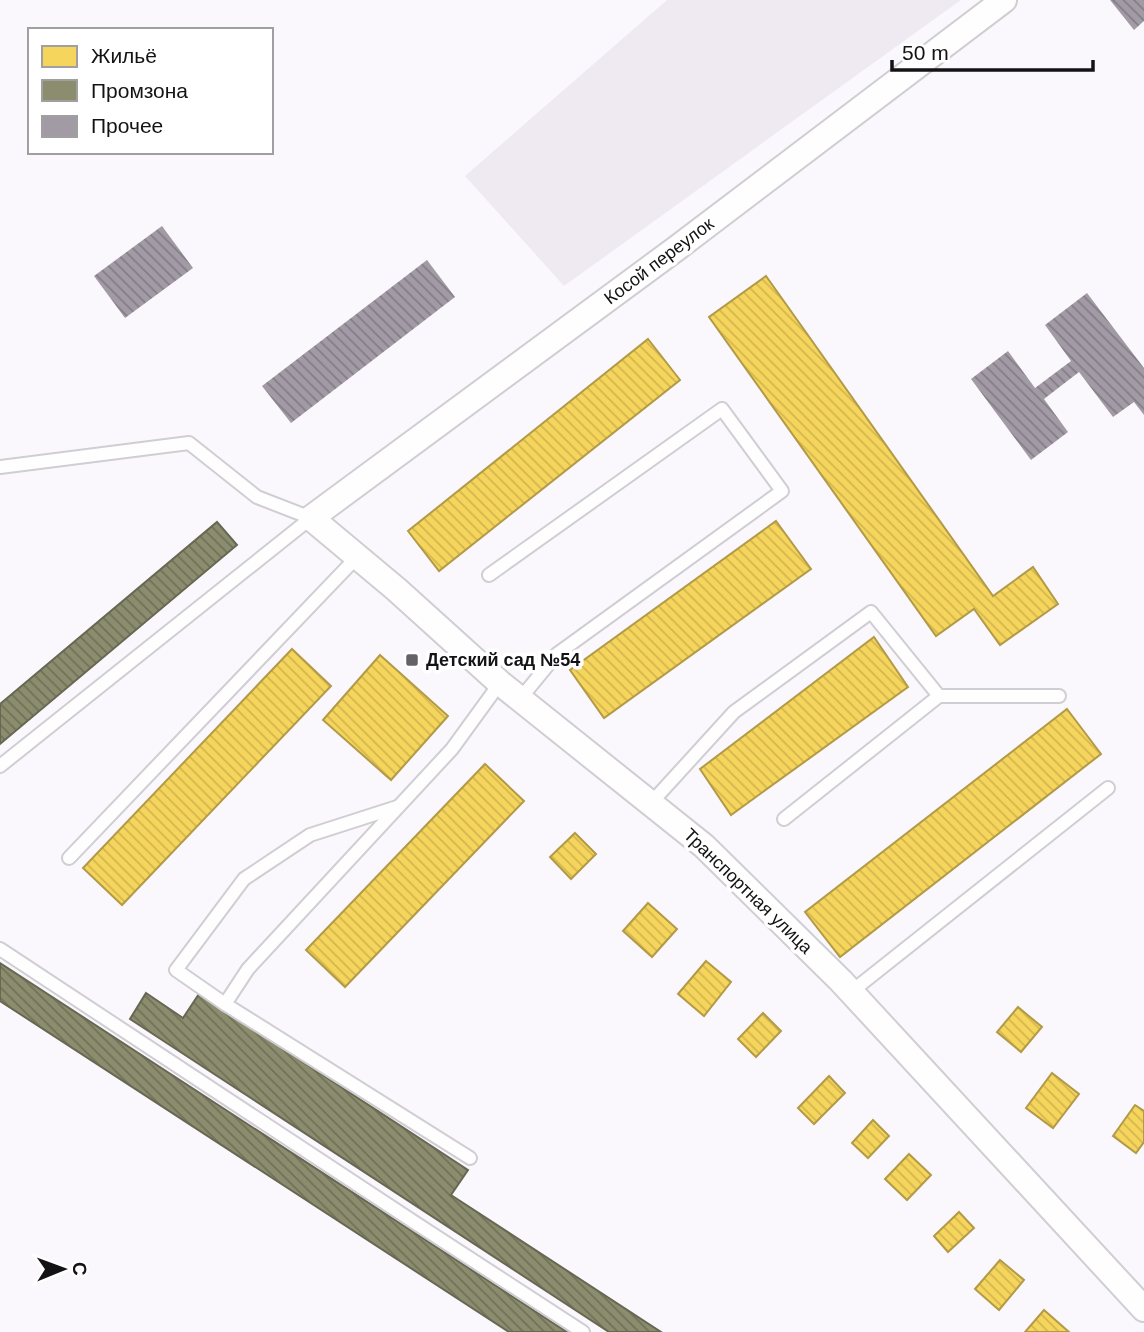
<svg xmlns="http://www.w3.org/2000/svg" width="1144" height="1332" font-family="Arial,sans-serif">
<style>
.built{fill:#efe9f2}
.homes{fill:url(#homes-back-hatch);stroke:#b29a46;stroke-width:2}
.industry{fill:url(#industry-back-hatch);stroke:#686753;stroke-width:2}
.building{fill:url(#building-back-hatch)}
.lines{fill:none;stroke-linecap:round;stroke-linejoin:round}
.service-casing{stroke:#d0ced2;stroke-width:16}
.minor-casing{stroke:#d0ced2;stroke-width:28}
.service{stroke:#fefeff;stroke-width:12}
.minor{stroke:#fefeff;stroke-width:24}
.poi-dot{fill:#646266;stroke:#fff;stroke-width:2.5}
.labels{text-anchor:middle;stroke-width:7;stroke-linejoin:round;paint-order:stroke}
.street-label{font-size:18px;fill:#131214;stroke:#fff}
.poi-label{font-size:18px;font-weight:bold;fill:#131214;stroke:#fff;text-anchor:start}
</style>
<defs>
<pattern id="homes-back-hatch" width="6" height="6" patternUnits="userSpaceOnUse" patternTransform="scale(1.75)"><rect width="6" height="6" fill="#f6d55c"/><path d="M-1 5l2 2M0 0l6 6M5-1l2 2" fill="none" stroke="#d2b64f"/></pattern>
<pattern id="industry-back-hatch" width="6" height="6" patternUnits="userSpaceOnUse" patternTransform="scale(1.75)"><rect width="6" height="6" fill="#8c8c6e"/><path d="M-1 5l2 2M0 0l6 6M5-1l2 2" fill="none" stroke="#717159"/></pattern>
<pattern id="building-back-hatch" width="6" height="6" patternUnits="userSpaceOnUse" patternTransform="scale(1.75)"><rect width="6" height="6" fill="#a29ba6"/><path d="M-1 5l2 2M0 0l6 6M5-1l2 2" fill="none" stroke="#837d86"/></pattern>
</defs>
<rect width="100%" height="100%" fill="#fbf8fd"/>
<path class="built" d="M667 0H961L564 286 465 176Z"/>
<g class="homes">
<path d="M766 276 993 596 1033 567 1058 604 1000 645 974 609 936 636 709 317Z"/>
<path d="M648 339 680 380 439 571 408 531Z"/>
<path d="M776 521 811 569 604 718 570 670Z"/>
<path d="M874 637 908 687 731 815 700 769Z"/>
<path d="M292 649 331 686 122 905 83 868Z"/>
<path d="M380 655 448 716 391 780 323 720Z"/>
<path d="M1067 709 1101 754 840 957 805 912Z"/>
<path d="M485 764 524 801 345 987 306 950Z"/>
<path d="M575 833 596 854 571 879 550 857Z"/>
<path d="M648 903 677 929 652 957 623 931Z"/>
<path d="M706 961 731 982 704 1016 678 994Z"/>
<path d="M1018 1007 1042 1027 1021 1052 997 1032Z"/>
<path d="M763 1013 781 1031 756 1057 738 1039Z"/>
<path d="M1052 1073 1079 1094 1053 1128 1026 1108Z"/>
<path d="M829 1076 845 1093 814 1124 798 1108Z"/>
<path d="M1135 1105 1144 1111V1142L1136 1153 1113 1136Z"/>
<path d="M873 1120 889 1136 868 1158 852 1143Z"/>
<path d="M909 1154 931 1175 907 1200 885 1179Z"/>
<path d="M959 1212 974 1228 948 1252 934 1236Z"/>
<path d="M1000 1260 1024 1280 999 1310 975 1289Z"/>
<path d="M1044 1310 1069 1332H1025Z"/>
</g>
<g class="industry">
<path d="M217 522 237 545 0 744V704Z"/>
<path d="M0 963 567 1332H509L0 1001Z"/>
<path d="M146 993 183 1018 199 994 468 1170 451 1195 661 1332H609L130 1019Z"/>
</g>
<g class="building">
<path d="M1110 0H1144V21L1134 30Z"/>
<path d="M162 226 193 268 125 318 94 276Z"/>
<path d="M427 260 455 297 291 423 262 386Z"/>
<path d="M1087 293 1144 368V415L1134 402 1113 417 1079 372 1044 399 1068 432 1031 460 971 379 1008 351 1035 388 1071 361 1045 325Z"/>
</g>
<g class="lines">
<g class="service-casing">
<g id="service">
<path d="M0 467 189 443 257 497 311 518"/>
<path d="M489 575 722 409 782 491 557 654 520 699"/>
<path d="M939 696H1059"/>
<path d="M0 766 311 518"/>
<path d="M651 803 734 712 871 612 939 696 784 819"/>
<path d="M69 858 357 557"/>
<path d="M0 949 417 1224 583 1332"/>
<path d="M851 992 1108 788"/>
<path d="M225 1004 176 970 244 879 310 835 397 807"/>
<path d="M470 1158 225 1004 248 969 452 749 500 683"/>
</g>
</g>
<g class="minor-casing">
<path id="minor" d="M1004 0 677 248 311 518 396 589 500 683 704 846 841 981 1144 1309"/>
</g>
<use href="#service" class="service"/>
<use href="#minor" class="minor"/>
</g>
<rect class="poi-dot" x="405" y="653" width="14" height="14" rx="3.5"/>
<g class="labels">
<g class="street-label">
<text transform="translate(659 261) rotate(-37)" y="6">Косой переулок</text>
<text transform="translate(748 891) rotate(44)" y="6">Транспортная улица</text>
</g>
<g class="poi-label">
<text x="426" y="666">Детский сад №54</text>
</g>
</g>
<rect x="28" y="28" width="245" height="126" fill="#ffffff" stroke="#a1a0a1" stroke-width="2"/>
<rect x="42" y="46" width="35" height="21" fill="#f6d55c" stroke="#a1a0a1" stroke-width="2"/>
<text x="91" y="63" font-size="21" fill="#131214">Жильё</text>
<rect x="42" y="80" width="35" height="21" fill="#8c8c6e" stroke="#a1a0a1" stroke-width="2"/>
<text x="91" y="98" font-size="21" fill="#131214">Промзона</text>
<rect x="42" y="116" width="35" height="21" fill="#a29ba6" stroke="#a1a0a1" stroke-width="2"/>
<text x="91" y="133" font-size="21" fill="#131214">Прочее</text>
<g transform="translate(63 1269) rotate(89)" stroke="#ffffff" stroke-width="5" paint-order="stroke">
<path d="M0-5L12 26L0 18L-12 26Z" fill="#131214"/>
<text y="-10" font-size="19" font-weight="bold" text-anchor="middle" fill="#131214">С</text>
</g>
<path d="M892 60v10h201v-10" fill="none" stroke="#131214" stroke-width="3.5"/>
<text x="902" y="60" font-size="21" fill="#131214" stroke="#ffffff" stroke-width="5" paint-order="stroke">50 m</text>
</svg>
